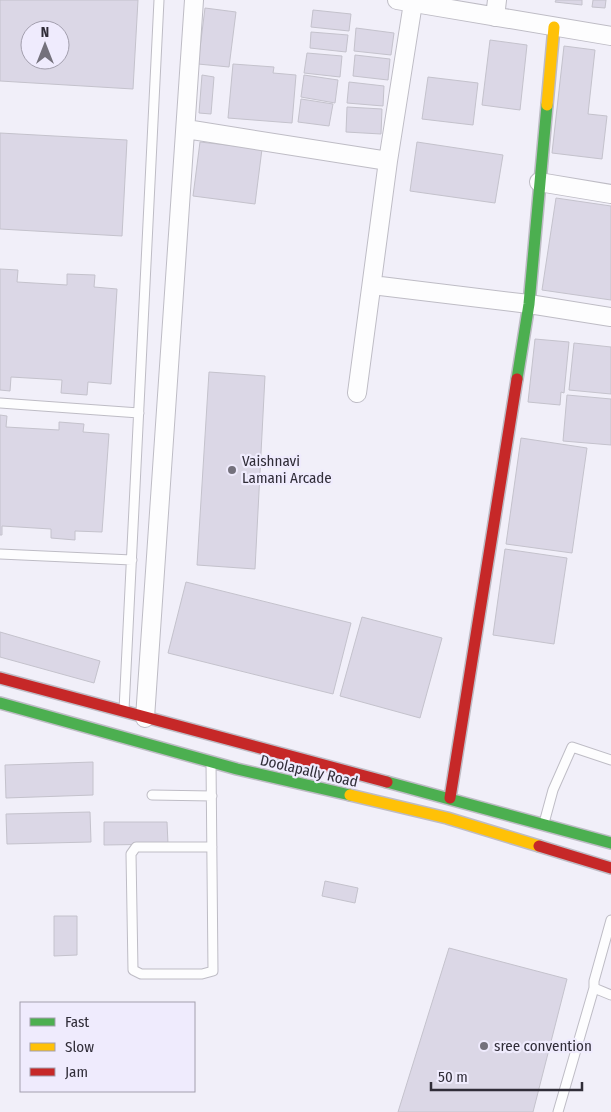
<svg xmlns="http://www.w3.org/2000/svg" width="611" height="1112" font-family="'Fira Sans Condensed',sans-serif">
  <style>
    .building { fill: #dbd7e6; stroke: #c4c2cc; fill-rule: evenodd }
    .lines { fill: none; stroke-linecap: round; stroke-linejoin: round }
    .lane-casing { stroke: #bebcc5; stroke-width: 11 }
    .street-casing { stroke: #bebcc5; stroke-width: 20 }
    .fast-casing { stroke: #bebcc5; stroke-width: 14 }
    .slow-casing { stroke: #bebcc5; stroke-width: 14 }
    .jam-casing { stroke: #bebcc5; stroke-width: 14 }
    .lane { stroke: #fdfdfe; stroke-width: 9 }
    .street { stroke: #fdfdfe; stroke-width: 18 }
    .fast { stroke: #4caf50; stroke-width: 11 }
    .slow { stroke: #ffc107; stroke-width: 11 }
    .jam { stroke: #c62828; stroke-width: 11 }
    .poi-dot { fill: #74717c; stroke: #efebfd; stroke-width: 2 }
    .labels { text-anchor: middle; stroke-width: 4.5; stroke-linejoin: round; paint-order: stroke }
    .poi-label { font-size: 15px; fill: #302d38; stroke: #efebfd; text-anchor: start }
    .street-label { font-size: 15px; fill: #302d38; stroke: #efebfd }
  </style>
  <rect width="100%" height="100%" fill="#f1eff9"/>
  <!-- building -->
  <path class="building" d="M0,0H138L133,89L0,81ZM30,30H60V60H30Z
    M556,0H582V5L555,2Z
    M593,0H606L605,8L592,7Z
    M205,8L236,12L229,67L198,64Z
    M313,10L351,14L349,31L311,27Z
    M356,28L394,33L391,55L354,51Z
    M311,32L348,35L346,52L310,48Z
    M490,40L527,45L520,110L482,105Z
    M564,46L595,50L588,114L607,116L602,159L552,153Z
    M307,53L342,56L340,77L304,73Z
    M355,55L390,59L388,80L353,76Z
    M233,64L274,67L273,73L296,75L292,123L228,118Z
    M202,75L214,77L211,114L199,113Z
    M304,75L338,80L335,103L301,97Z
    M428,77L478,83L473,125L422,119Z
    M349,82L384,86L383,106L347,103Z
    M301,99L333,104L329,126L298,122Z
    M347,107L382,109L381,134L346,132Z
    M0,133L127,140L122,236L0,229Z
    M200,142L262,149L255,204L193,196Z
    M417,142L503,155L495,203L410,191Z
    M556,198L611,206V300L542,290Z
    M0,269L18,270L17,282L67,285V274L95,275L94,287L117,289L111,384L88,382L87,395L61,393L62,380L11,377L10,391L0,390Z
    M535,339L569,342L564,393L561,392L560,405L528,402Z
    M574,343L611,347V394L569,390Z
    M209,372L265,376L255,569L197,565Z
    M567,395L611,399V445L563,441Z
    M0,415L7,416L6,427L59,430V422L84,424L83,432L109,434L102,532L75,531V540L51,538V529L2,526V535H0Z
    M521,438L587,448L572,553L506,544Z
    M505,549L567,558L554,644L493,635Z
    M186,582L351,623L333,694L168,653Z
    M362,617L442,638L420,718L340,696Z
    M0,632L100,661L94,683L0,657Z
    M93,762V795L6,798L5,765Z
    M90,812L91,842L7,844L6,814Z
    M104,822H167L168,844L104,845Z
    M325,881L358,888L355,903L322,896Z
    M54,916H77V955L54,956Z
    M449,948L567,979L533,1112H398Z"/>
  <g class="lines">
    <!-- lane casing -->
    <g class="lane-casing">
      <path id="lane" d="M0,403L139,413
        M0,554L132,560
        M124,710L159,0
        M211,762L213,971L202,974H141L133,970L131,854L136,847H212
        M152,795L212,796
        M544,823L553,790L572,747L611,760
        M611,920L594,981V988L611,995
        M558,1112L594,988"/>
    </g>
    <!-- street casing -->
    <g class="street-casing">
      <path id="street" d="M397,0L611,36
        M495,17L497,0
        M186,129L388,161
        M539,182L611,194
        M372,285L529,304L611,317
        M357,393L388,161L413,3
        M145,718L194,0"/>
    </g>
    <!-- fast casing -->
    <g class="fast-casing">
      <path id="fast" d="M517,379L529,304L547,105
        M0,703L237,769L350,795
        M387,782L611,843"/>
    </g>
    <!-- slow casing -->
    <g class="slow-casing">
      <path id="slow" d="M547,105L554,27
        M350,795L447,818L539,846"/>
    </g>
    <!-- jam casing -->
    <g class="jam-casing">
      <path id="jam" d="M0,678L387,782
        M450,798L517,379
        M539,846L611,868"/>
    </g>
    <!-- lane -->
    <use href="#lane" class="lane"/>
    <!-- street -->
    <use href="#street" class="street"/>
    <!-- fast -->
    <use href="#fast" class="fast"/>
    <!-- slow -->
    <use href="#slow" class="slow"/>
    <!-- jam -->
    <use href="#jam" class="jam"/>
  </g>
  <!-- markers -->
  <g class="poi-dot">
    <circle cx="232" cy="470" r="5"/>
    <circle cx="484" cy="1046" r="5"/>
  </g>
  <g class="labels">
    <!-- poi labels -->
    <g class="poi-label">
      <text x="242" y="466">Vaishnavi<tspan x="242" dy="17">Lamani Arcade</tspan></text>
      <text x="494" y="1051">sree convention</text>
    </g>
    <!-- street labels -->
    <g class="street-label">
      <text transform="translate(309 771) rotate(13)" y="5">Doolapally Road</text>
    </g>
  </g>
  <!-- legend -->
  <rect x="20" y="1002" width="175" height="90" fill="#efebfd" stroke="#a39fae"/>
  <rect x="30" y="1018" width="25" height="8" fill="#4caf50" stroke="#a39fae"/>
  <text x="65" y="1027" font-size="15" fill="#302d38">Fast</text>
  <rect x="30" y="1043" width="25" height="8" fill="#ffc107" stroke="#a39fae"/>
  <text x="65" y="1052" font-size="15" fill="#302d38">Slow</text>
  <rect x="30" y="1068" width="25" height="8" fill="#c62828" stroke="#a39fae"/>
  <text x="65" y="1077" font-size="15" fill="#302d38">Jam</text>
  <!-- north arrow -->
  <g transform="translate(45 45)"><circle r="24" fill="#efebfd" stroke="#a39fae"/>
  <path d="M0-4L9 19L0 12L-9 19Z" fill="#74717c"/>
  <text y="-8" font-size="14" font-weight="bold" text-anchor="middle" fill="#302d38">N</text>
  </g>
  <!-- scale -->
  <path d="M431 1082v8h151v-8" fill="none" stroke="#302d38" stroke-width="2.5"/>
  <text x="438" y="1082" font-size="15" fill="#302d38" stroke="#efebfd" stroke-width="4" paint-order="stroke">50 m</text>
</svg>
